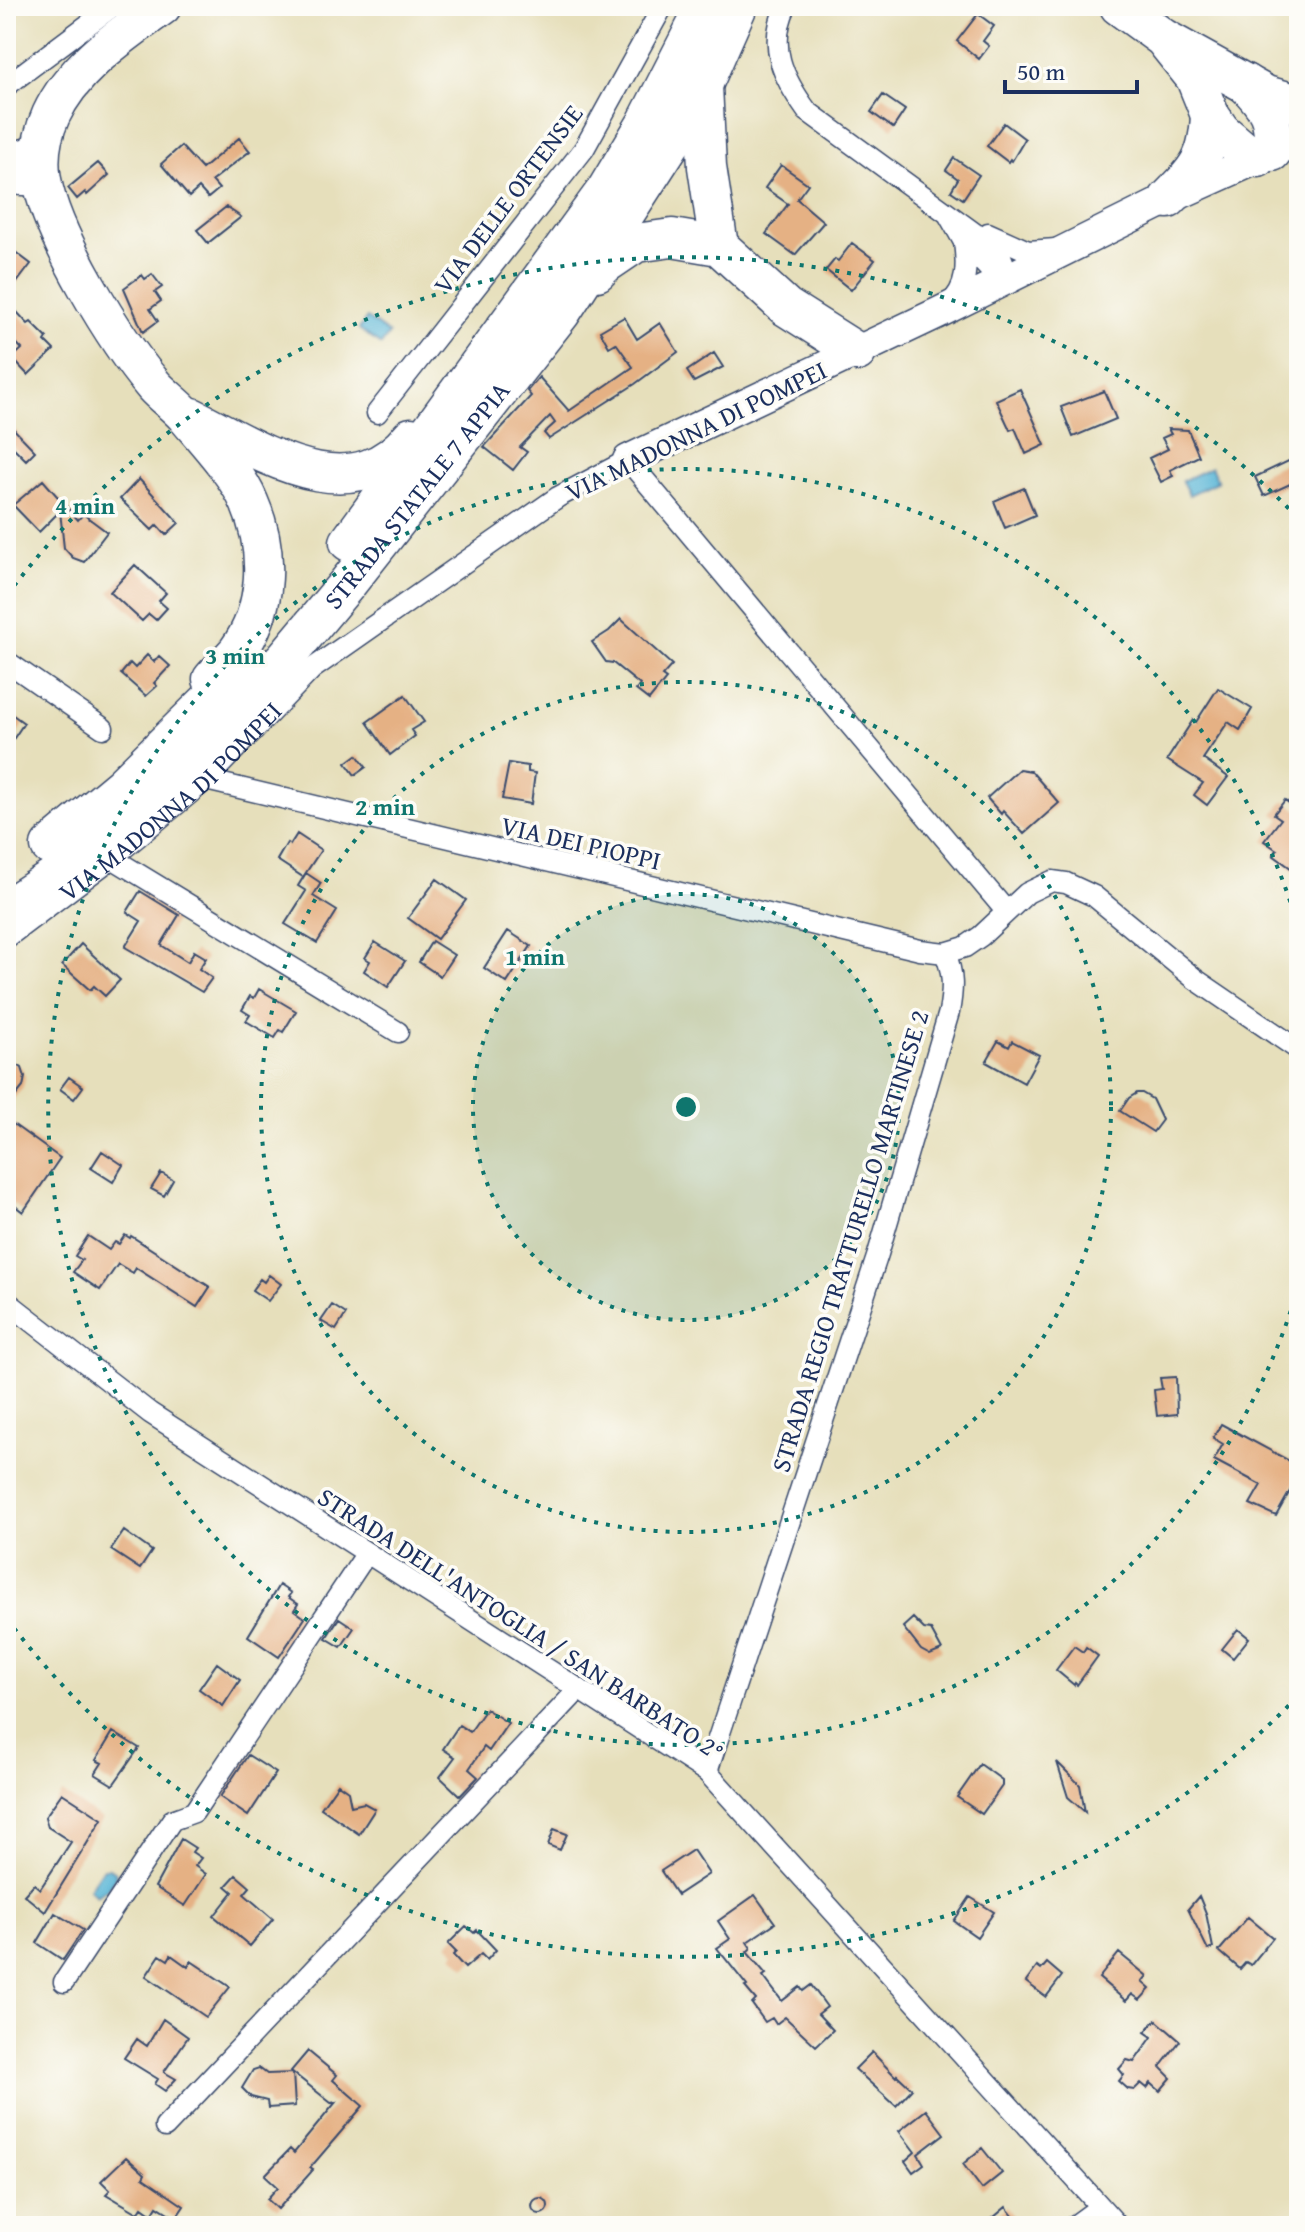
<svg xmlns="http://www.w3.org/2000/svg" width="1305" height="2232" font-family="'Gentium Book Plus',serif">
  <style>
    .water { fill: #58b5d6; stroke: #3a729a; stroke-width: 2 }
    .building { fill: #e5b184 }
    .lines { fill: none; stroke-linecap: round; stroke-linejoin: round }
    .street-casing { stroke: #39496c; stroke-width: 23 }
    .secondary-casing { stroke: #39496c; stroke-width: 33 }
    .highway-casing { stroke: #39496c; stroke-width: 41 }
    .street { stroke: #fff; stroke-width: 20 }
    .secondary { stroke: #fff; stroke-width: 30 }
    .highway { stroke: #fff; stroke-width: 38 }
    .ring { fill: none; stroke: #0f766e; stroke-width: 4; stroke-dasharray: 4 8 }
    .labels { text-anchor: middle; stroke-width: 7; stroke-linejoin: round; paint-order: stroke }
    .street-label { font-size: 26px; fill: #1b2f5e; stroke: #fdfcf7 }
    .centre { fill: #0f766e; stroke: #fdfcf7; stroke-width: 4 }
    .ring-label { font-size: 24px; text-anchor: middle; font-weight: bold; fill: #0f766e; stroke: #fdfcf7; stroke-width: 7; stroke-linejoin: round; paint-order: stroke }
  </style>
  <rect width="100%" height="100%" fill="#fdfcf7"/>
  <filter id="ink" filterUnits="userSpaceOnUse"><feTurbulence type="fractalNoise" baseFrequency=".0125" numOctaves="2"/><feDisplacementMap in="SourceGraphic" scale="16" xChannelSelector="R" yChannelSelector="G"/><feConvolveMatrix kernelMatrix="1 2 1 2 8 2 1 2 1" color-interpolation-filters="sRGB"/></filter>
  <filter id="wash" filterUnits="userSpaceOnUse"><feTurbulence type="fractalNoise" baseFrequency=".006" numOctaves="4" result="noise"/><feDisplacementMap in="SourceGraphic" scale="32" xChannelSelector="R" yChannelSelector="G"/><feGaussianBlur stdDeviation="1.8" result="paint"/><feColorMatrix in="noise" values="0 0 0 0 0 0 0 0 0 0 0 0 0 0 0 0 0 1.4 0 .05"/><feComposite in="paint" operator="in"/></filter>
  <g filter="url(#wash)">
    <rect width="100%" height="100%" fill="#e6dfbb"/>
    <!-- water -->
    <path class="water" d="M367,318L389,334L381,345L359,329Z
      M1211,467L1218,481L1189,495L1182,481Z
      M103,1868H109L116,1873C115,1885 105,1891 96,1896L89,1889Z"/>
    <g id="blocks">
      <!-- building -->
      <path class="building" d="M978,14L994,26L983,41L989,46L979,59L957,41Z
        M883,95L905,110L893,128L871,112Z
        M1004,123L1025,139L1012,161L1010,159L1008,162L987,146Z
        M239,138L250,151L212,181L219,189L208,198L199,188L189,197L161,164L181,146L202,169Z
        M954,158L979,175L963,199L951,191L958,179L946,170Z
        M98,163L109,175L87,195L85,192L77,199L68,188Z
        M781,165L808,184L797,199L824,222L795,255L766,234L788,204L765,188Z
        M226,207L241,217L208,243L197,230Z
        M852,243L875,260L851,290L826,270L835,259L838,261Z
        M6,245L31,264L6,297Z
        M152,274L162,287L155,292L161,301L150,309L158,321L143,332L124,288L142,275L145,279Z
        M16,311L28,324L31,322L47,338L45,341L54,350L28,375L12,358L22,349L6,332V321Z
        M624,317L637,339L660,323L678,352L635,384L549,439L544,433L555,423L550,416L520,447L527,452L513,470L484,447L531,396L527,391L539,377L569,411L633,367L616,343L609,347L600,331Z
        M714,353L723,367L694,382L687,371Z
        M1020,389L1045,445L1026,454L1015,428L1010,430L996,400Z
        M1104,391L1116,419L1073,437L1061,407Z
        M6,421L35,451L26,460L6,440Z
        M1168,429L1188,430L1199,456L1170,470L1173,476L1161,482L1149,458L1168,449L1162,438L1171,434Z
        M1299,456V480L1264,496L1255,477Z
        M139,479L179,523L166,535L157,525L152,530L120,499Z
        M43,480L78,520L83,514L107,532L84,562L73,558L64,548L60,511L39,532L13,505Z
        M1024,488L1035,515L1005,528L994,501Z
        M135,565L166,593L159,601L167,608L156,620L149,614L142,621L110,592Z
        M621,619L672,665L662,676L666,679L649,700L636,690L640,685L613,663L606,662L592,642L609,631Z
        M147,655L154,662L159,656L170,666L154,683L157,686L146,696L121,674L130,663L135,668Z
        M1218,688L1252,709L1240,730L1228,722L1203,759L1228,777L1207,805L1194,795L1203,783L1167,760L1193,720L1196,722Z
        M405,695L424,722L411,730L415,736L390,755L367,722Z
        M6,710L24,723L6,750Z
        M357,755L366,767L355,775L346,763Z
        M509,763L528,766V772L535,773L531,804L502,799Z
        M1019,769L1031,771L1059,803L1024,834L1003,811L1001,814L987,798Z
        M1285,800L1299,811V874L1273,855L1277,850L1264,841L1281,819L1274,814Z
        M297,834L321,850L303,877L277,860L287,843L290,845Z
        M306,873L321,883L313,896L337,911L317,943L285,924L306,891L298,886Z
        M437,879L466,900L437,939L408,918Z
        M140,891L179,915L161,945L188,962L194,951L206,958L199,969L212,978L202,992L125,947L141,921L127,912Z
        M508,931L531,946L507,983L484,968Z
        M432,941L454,955L440,976L419,962Z
        M375,942L405,961L388,987L364,971L370,961L365,958Z
        M81,944L120,980L105,996L94,986L90,990L62,965Z
        M259,989L296,1011L283,1032L280,1030L275,1038L246,1021L250,1015L242,1010L250,996L254,998Z
        M998,1041L1009,1047L1012,1041L1039,1055L1024,1083L986,1062Z
        M6,1058L22,1068L25,1077L23,1087L6,1108Z
        M69,1077L83,1087L74,1099L60,1089Z
        M1137,1093H1142L1152,1099L1162,1120L1153,1132L1120,1111L1129,1098Z
        M6,1119L60,1158L23,1212L6,1199Z
        M102,1151L123,1165L113,1182L91,1168Z
        M161,1173L173,1180L164,1196L151,1189Z
        M125,1235L130,1238L131,1236L210,1287L197,1307L136,1268L133,1273L118,1264L100,1290L73,1272L82,1260L75,1256L88,1236L109,1250L115,1242L119,1244Z
        M269,1275L281,1284L268,1301L252,1290L260,1279L264,1282Z
        M332,1305L346,1314L336,1330L321,1321Z
        M1176,1377L1177,1414L1157,1416L1154,1390L1162,1389L1160,1378Z
        M1221,1424L1299,1466V1475L1276,1516L1250,1504L1261,1485L1214,1460L1223,1444L1213,1438Z
        M124,1531L152,1551L140,1569L111,1550Z
        M279,1585L291,1593L288,1597L298,1604L294,1610L305,1618L279,1657L248,1636Z
        M339,1618L354,1628L341,1647L326,1638Z
        M913,1618L924,1629L931,1630L942,1650L930,1655L921,1650L903,1627Z
        M1238,1629L1249,1638L1233,1658L1222,1649Z
        M1074,1646L1083,1652L1086,1647L1098,1656L1077,1685L1075,1683L1074,1685L1056,1670Z
        M217,1663L240,1680L223,1706L199,1689Z
        M486,1709L508,1723L489,1751L484,1747L469,1769L478,1777L460,1796L440,1777L455,1757L443,1749L459,1725L470,1732Z
        M113,1732L139,1748L113,1785L95,1774L102,1763L96,1760Z
        M248,1755L276,1773L248,1816L220,1797Z
        M1057,1762L1080,1785L1085,1812L1068,1797Z
        M980,1764L1002,1780V1786L982,1814L957,1797Z
        M338,1784L348,1791L351,1806L364,1803L375,1809L359,1834L321,1808Z
        M62,1793L102,1819L45,1912L24,1895L34,1884L40,1889L71,1842L48,1827L45,1817Z
        M554,1829L567,1834L560,1850L548,1845Z
        M181,1839L195,1848L192,1852L201,1858L195,1866L206,1874L185,1906L155,1887Z
        M693,1850L709,1874L677,1895L661,1871Z
        M236,1875L250,1887L244,1894L273,1919L250,1946L214,1916L233,1892L226,1886Z
        M755,1895L775,1923L747,1942L751,1948L747,1952L766,1974L763,1976L782,2001L800,1987L803,1991L811,1985L827,2007L818,2014L833,2030L816,2046L785,2017L776,2024L772,2018L765,2022L752,2004L756,2000L745,1987L747,1986L717,1948L730,1939L718,1921Z
        M1199,1896L1206,1913L1213,1948L1208,1950L1188,1909Z
        M970,1897L994,1912L977,1937L954,1921Z
        M55,1913L83,1930L63,1960L37,1943Z
        M1248,1917L1273,1938L1251,1965L1246,1962L1240,1969L1219,1951Z
        M466,1926L474,1933L477,1930L496,1950L487,1960L481,1954L465,1968L453,1955L456,1952L448,1944Z
        M1119,1953L1147,1976L1142,1982L1150,1989L1140,2000L1132,1994L1126,2001L1099,1978Z
        M160,1955L168,1960L171,1955L188,1967L191,1961L230,1987L206,2017L146,1976Z
        M1047,1963L1062,1976L1046,1997L1026,1982L1037,1967L1041,1970Z
        M163,2019L188,2037L164,2072L176,2079L165,2091L155,2084L158,2079L124,2058L137,2039L147,2046Z
        M1156,2020L1180,2041L1160,2067L1171,2078L1160,2091L1151,2083L1147,2088L1141,2083L1134,2090L1128,2089L1119,2081L1124,2075L1119,2069L1127,2060L1134,2062L1152,2037L1145,2032Z
        M308,2051L337,2075L333,2080L363,2106L310,2168L313,2170L278,2209L267,2199L278,2187L265,2175L290,2149L294,2153L336,2102L331,2103L291,2071Z
        M872,2052L896,2077L897,2075L912,2089L896,2106L855,2069Z
        M259,2068L267,2074L293,2073L295,2106L268,2108L267,2101L251,2097L242,2088L253,2070Z
        M926,2110L944,2134L918,2154L924,2164L913,2172L905,2161L915,2152L899,2131Z
        M982,2148L1002,2173L982,2189L963,2164Z
        M126,2157L145,2174L143,2178L184,2206L176,2218L157,2206L152,2214L142,2207L138,2213L106,2194L110,2190L101,2181Z
        M532 2206a8 8 0 1 1 16 0a8 8 0 1 1-16 0Z
        M1006,2207L1021,2226H999L993,2218Z"/>
    </g>
  </g>
  <g filter="url(#ink)">
    <use href="#blocks" fill-opacity="0" stroke="#39496c" stroke-width="2"/>
    <g class="lines">
      <!-- street casing -->
      <g class="street-casing">
        <g id="street">
          <path d="M786,6C767,46 783,78 807,111L999,251L1005,267L1001,282L964,242L948,214"/>
          <path d="M6,86L113,6"/>
          <path d="M988,233L1028,251L1056,249"/>
          <path d="M949,304C968,288 967,265 964,242"/>
          <path d="M377,413L584,149L663,6"/>
          <path d="M6,661L103,728"/>
          <path d="M206,780L920,950L945,953"/>
          <path d="M112,858L398,1032"/>
          <path id="s1" d="M6,938L112,858L206,780L312,669L558,497L628,460L1006,911"/>
          <path d="M6,1301L150,1413L707,1772L1118,2226"/>
          <path d="M707,1772L878,1254L949,1012C953,990 954,974 945,953L965,947L981,936L1027,893L1052,881L1066,883L1094,896L1195,979L1299,1050"/>
          <path d="M64,1982L172,1820L194,1812L367,1553"/>
          <path d="M165,2127L579,1689"/>
          <path d="M1074,2226L1100,2207"/>
        </g>
      </g>
      <!-- secondary casing -->
      <g class="secondary-casing">
        <path id="secondary" d="M6,160L40,149
          M6,179L42,181
          M628,460L938,313L1168,199L1299,140"/>
      </g>
      <!-- highway casing -->
      <g class="highway-casing">
        <g id="highway">
          <path d="M162,6C121,36 73,67 51,115C42,135 38,158 42,180C52,237 116,341 154,386C163,396 175,404 185,415C205,439 237,473 249,502C270,550 269,609 237,652C229,661 220,670 212,679"/>
          <path d="M1119,6L1163,38L1266,95L1299,104"/>
          <path d="M1167,43L1195,78L1210,115L1221,131L1242,149L1258,158"/>
          <path d="M1245,83C1268,106 1276,119 1272,152"/>
          <path d="M703,86L707,167L719,246"/>
          <path d="M1168,199C1198,169 1208,159 1210,115"/>
          <path d="M597,272L605,264L636,243L672,238L719,246L786,307L857,352"/>
          <path d="M192,417C258,450 350,514 411,437"/>
          <path d="M349,542L606,190L645,125L706,6"/>
          <path d="M50,846L122,786L245,665"/>
          <path id="s2" d="M6,909L52,879L136,810L221,727L286,657L347,584L561,313L673,140L703,85L738,6"/>
        </g>
      </g>
      <!-- street -->
      <use href="#street" class="street"/>
      <!-- secondary -->
      <use href="#secondary" class="secondary"/>
      <!-- highway -->
      <use href="#highway" class="highway"/>
    </g>
  </g>
  <!-- distance rings -->
  <circle cx="686" cy="1107" r="213" fill="#0f766e" fill-opacity=".12"/>
  <g class="ring">
    <circle cx="686" cy="1107" r="213"/>
    <circle cx="686" cy="1107" r="425"/>
    <path d="M1298 1288A638 638 0 1 1 1298 926"/>
    <path d="M1297 1697A850 850 0 0 1 7 1619M7 595A850 850 0 0 1 1297 517"/>
  </g>
  <g class="labels">
    <!-- street labels -->
    <g class="street-label">
      <text transform="translate(508 199) rotate(-53)" y="9">VIA DELLE ORTENSIE</text>
      <text transform="translate(696 431) rotate(-26)" y="9">VIA MADONNA DI POMPEI</text>
      <text dy="9" stroke="none"><textPath href="#s2" startOffset="586">STRADA STATALE 7 APPIA</textPath></text>
      <text dy="9" stroke="none"><textPath href="#s1" startOffset="214">VIA MADONNA DI POMPEI</textPath></text>
      <text transform="translate(581 843) rotate(13)" y="9">VIA DEI PIOPPI</text>
      <text transform="translate(850 1241) rotate(-73)" y="9">STRADA REGIO TRATTURELLO MARTINESE 2</text>
      <text transform="translate(521 1624) rotate(33)" y="9">STRADA DELL'ANTOGLIA / SAN BARBATO 2°</text>
    </g>
  </g>
  <circle cx="686" cy="1107" r="12" class="centre"/>
  <g class="ring-label">
    <text x="85" y="514">4 min</text>
    <text x="235" y="664">3 min</text>
    <text x="385" y="815">2 min</text>
    <text x="535" y="965">1 min</text>
  </g>
  <!-- margin -->
  <rect width="1305" height="2232" fill="none" stroke="#fdfcf7" stroke-width="32"/>
  <!-- scale -->
  <path d="M1005 80v12h132v-12" fill="none" stroke="#1b2f5e" stroke-width="4"/>
  <text x="1017" y="80" font-size="24" fill="#1b2f5e" stroke="#fdfcf7" stroke-width="6" paint-order="stroke">50 m</text>
</svg>
